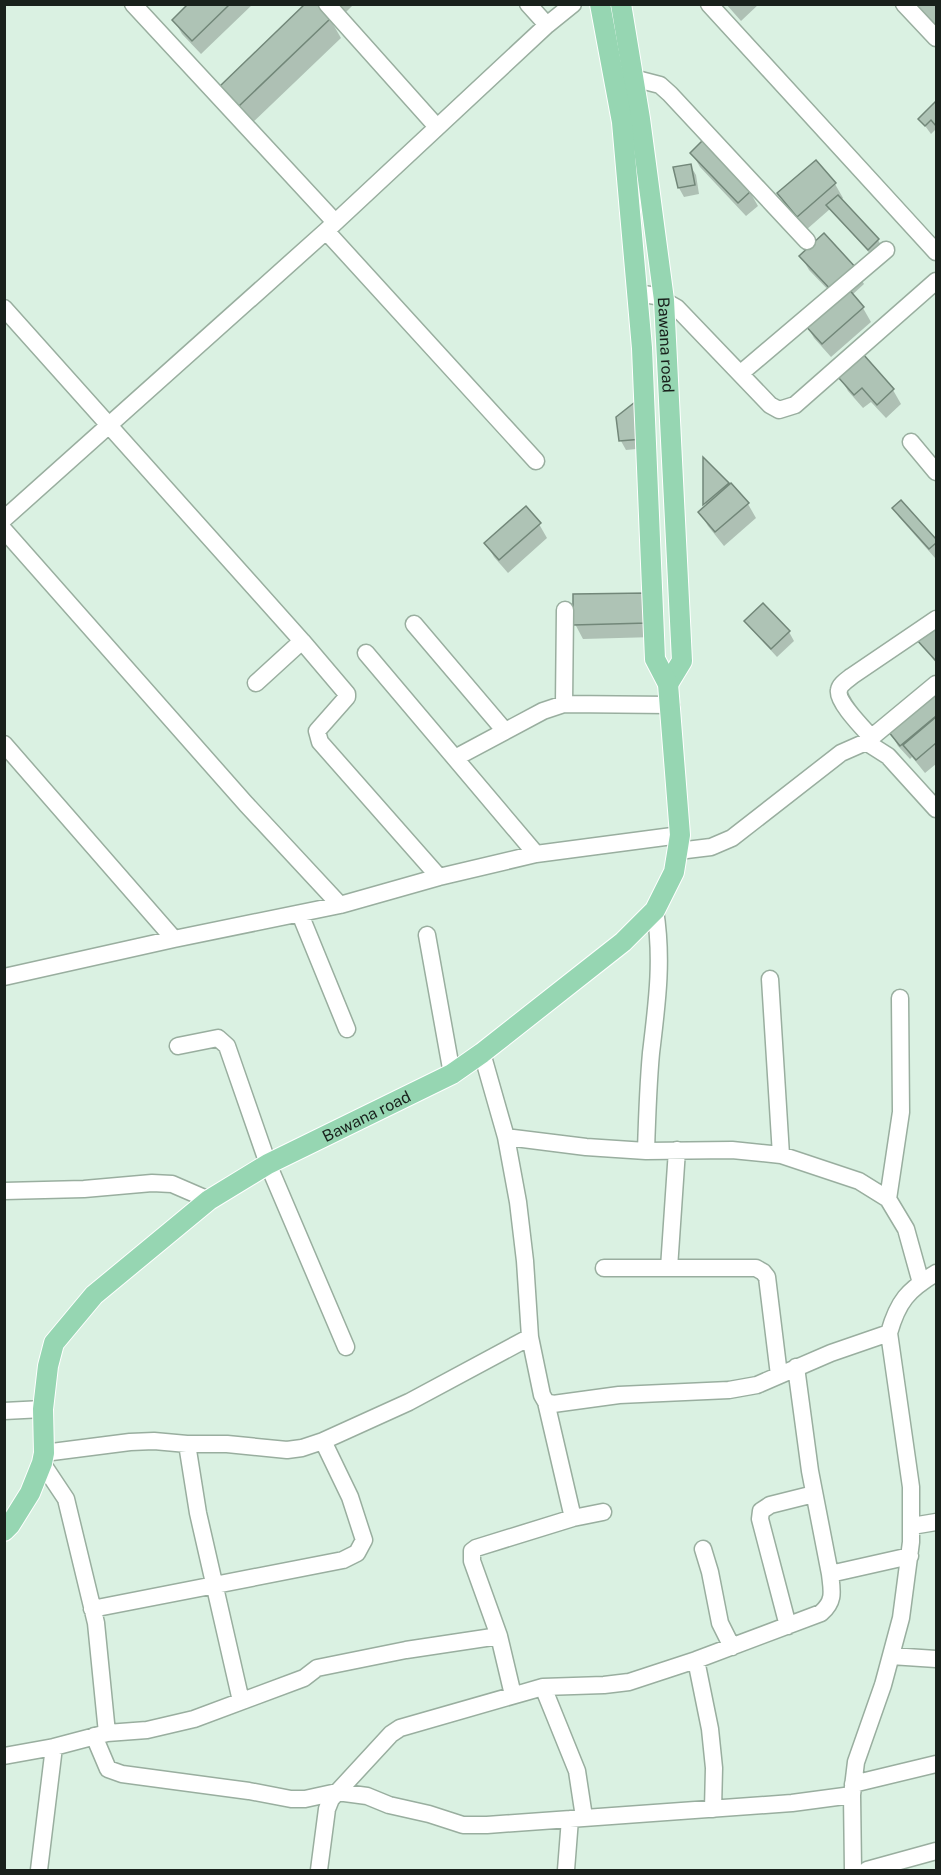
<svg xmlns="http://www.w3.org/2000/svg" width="941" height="1875" font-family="'Public Sans',sans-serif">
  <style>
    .shadow { fill: #0003 }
    .building { fill: #aec3b5; stroke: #728779; stroke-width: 1.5 }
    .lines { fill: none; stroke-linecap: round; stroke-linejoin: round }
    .minor-casing { stroke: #99ae9f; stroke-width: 19 }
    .major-casing { stroke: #fff; stroke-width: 22 }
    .minor { stroke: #fff; stroke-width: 16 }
    .major { stroke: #96d6b2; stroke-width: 20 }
    .labels { text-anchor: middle; stroke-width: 4.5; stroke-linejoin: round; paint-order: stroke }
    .street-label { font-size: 16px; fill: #19211c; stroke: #e8feef }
  </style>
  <rect width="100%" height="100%" fill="#daf1e2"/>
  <!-- shadow -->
  <path class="shadow" d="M190,4H253L201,54L182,34L174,20Z
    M335,4H354L344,14Z
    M726,4H759L741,21Z
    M330,19L341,38L251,124L222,86Z
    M936,103V129L931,134L920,119Z
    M692,153L750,192L758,206L746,216L700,167Z
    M690,165L696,175L699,194L684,197L679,188L675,168Z
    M835,184L843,198L841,200L878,240L883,249L874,258L830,209L806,230L787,208L779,194Z
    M801,256L856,270L864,284L852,295L863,308L871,322L831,357L814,338L806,324L836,298L809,270Z
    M840,377L893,390L901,404L886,418L871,402L863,408L848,391Z
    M618,418L647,448L626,450L621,441Z
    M705,461L729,486L731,485L748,504L756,518L724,546L708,526L700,512L706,507Z
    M901,502L936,541L935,558L899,517L894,508Z
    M539,524L547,538L508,573L494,557L486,543Z
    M647,595L655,637L583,639L575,624Z
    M746,621L789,632L794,641L777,657L752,630Z
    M936,627V663L919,640Z
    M936,693V764L925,773L912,757L910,759L898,746L890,732Z"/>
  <!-- building -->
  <path class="building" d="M188,4H230L192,41L172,20Z
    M305,4H318L331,18L239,106L220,86Z
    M916,4H936V32L913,7Z
    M936,101V126L931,120L925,126L918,119Z
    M703,140L751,191L738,203L690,153Z
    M816,160L836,183L797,217L777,193Z
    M691,164L695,185L678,188L673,167Z
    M838,195L879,239L868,250L826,205Z
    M824,233L857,269L833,292L799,256Z
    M847,287L864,307L822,344L804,324Z
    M863,354L894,389L877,405L862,388L854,395L838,377Z
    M639,399L643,439L619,441L616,417Z
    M703,457L729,483L703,505Z
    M731,483L749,503L715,532L698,512Z
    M901,500L936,539V543L929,549L892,508Z
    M526,506L541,523L499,560L484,543Z
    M648,593V623L573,625V594Z
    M763,603L790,631L771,649L744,621Z
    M936,625V661L917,640Z
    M936,691V716L900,746L888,731Z
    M936,717V743L916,760L903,745Z"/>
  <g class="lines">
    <!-- minor casing -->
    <g class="minor-casing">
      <path id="minor" d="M133,4L335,222
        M327,4L437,127
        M528,4L547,25
        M709,4L936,252
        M904,4L936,38
        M633,78L660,85L670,94L807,241
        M326,231L536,461
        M637,293L656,296L677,308L770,405L779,410L795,405L936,281
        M4,308L302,641L256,683
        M741,373L886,250
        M911,442L936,472
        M4,519L326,231L547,25L573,4
        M4,530L246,804L340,905
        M414,624L505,731
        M302,641L347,694V697L317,731L320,742L439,877
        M366,653L536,854
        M564,704L565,610
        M872,738C864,729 836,701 839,690C840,684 847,680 852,676L936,619
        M866,742L936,684
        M4,744L174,939
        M455,758L543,711L564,704L671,705
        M678,851L711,847L732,838L841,753L866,742L888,756L936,809
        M300,914L347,1029
        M427,935L452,1074
        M4,977L174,939L340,905L439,877L536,854L680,835
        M770,979L781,1155
        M178,1046L218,1038L227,1046L268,1164L346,1347
        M482,1053L506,1137L586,1147L646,1151C647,1118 648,1086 651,1053C657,1003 663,960 655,910
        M506,1137L518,1202L525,1261L530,1337L542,1395L546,1402L553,1404L619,1395L729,1390L757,1385L831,1353L889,1333
        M646,1151L732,1150L781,1155L859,1181L888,1199L906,1229L921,1283
        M4,1191L84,1189L152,1183L172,1184L209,1200
        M888,1199L901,1112L900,998
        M604,1268H756L763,1272L767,1277L779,1375
        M669,1268L677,1150
        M796,1367L810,1471L830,1574
        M4,1411L43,1409
        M187,1444L198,1513L241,1701
        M44,1453L130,1442L154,1441L187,1444H227L287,1450L302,1448L323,1441L409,1402L530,1337
        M42,1463L66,1499L96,1623L107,1733
        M573,1518L603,1512
        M912,1526L936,1522
        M703,1549L710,1572L720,1623L732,1647
        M92,1609L343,1560L357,1553L364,1540L362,1534L350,1497L323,1441
        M788,1626L760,1519L761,1511L770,1505L814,1494
        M499,1636L472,1561V1551L476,1548L573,1518L546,1402
        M891,1656L936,1659
        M696,1660L710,1729L714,1768L713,1809
        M543,1687L577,1771L584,1817
        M94,1736L108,1769L122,1774L249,1791L291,1799H305L337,1792L367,1796L389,1805L429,1814L463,1825H487L792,1803L852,1795
        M54,1747L107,1733L147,1730L194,1719L304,1678L317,1668L406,1650L499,1636L513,1695
        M4,1756L54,1747L39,1870
        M853,1784L936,1764
        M319,1870L327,1809L331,1799L391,1734L400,1728L543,1687L604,1685L629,1682L696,1660L821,1613C835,1601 832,1591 830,1574L910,1556
        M566,1870L570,1819
        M853,1870L852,1795L856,1762L883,1685L901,1618L911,1542V1487L889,1333C898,1301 908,1290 936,1273
        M867,1870L936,1851"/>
    </g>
    <!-- major casing -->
    <g class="major-casing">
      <g id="major">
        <path id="s1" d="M621,4L640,119L664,300L682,661L668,684"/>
        <path id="s2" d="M4,1531L10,1525L30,1493L42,1463L44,1453L43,1409L48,1366L54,1343L94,1295L209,1200L268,1164L452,1074L482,1053L623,942L655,910L674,872L680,835L668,684L655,659L642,348L622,122L600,4"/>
      </g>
    </g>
    <!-- minor -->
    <use href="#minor" class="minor"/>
    <!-- major -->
    <use href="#major" class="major"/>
  </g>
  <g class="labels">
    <!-- street labels -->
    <g class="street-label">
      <text dy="6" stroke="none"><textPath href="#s1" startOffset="344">Bawana road</textPath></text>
      <text dy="6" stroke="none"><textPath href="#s2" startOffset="590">Bawana road</textPath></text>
    </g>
  </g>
  <!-- border -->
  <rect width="941" height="1875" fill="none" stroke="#19211c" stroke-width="12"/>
</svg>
